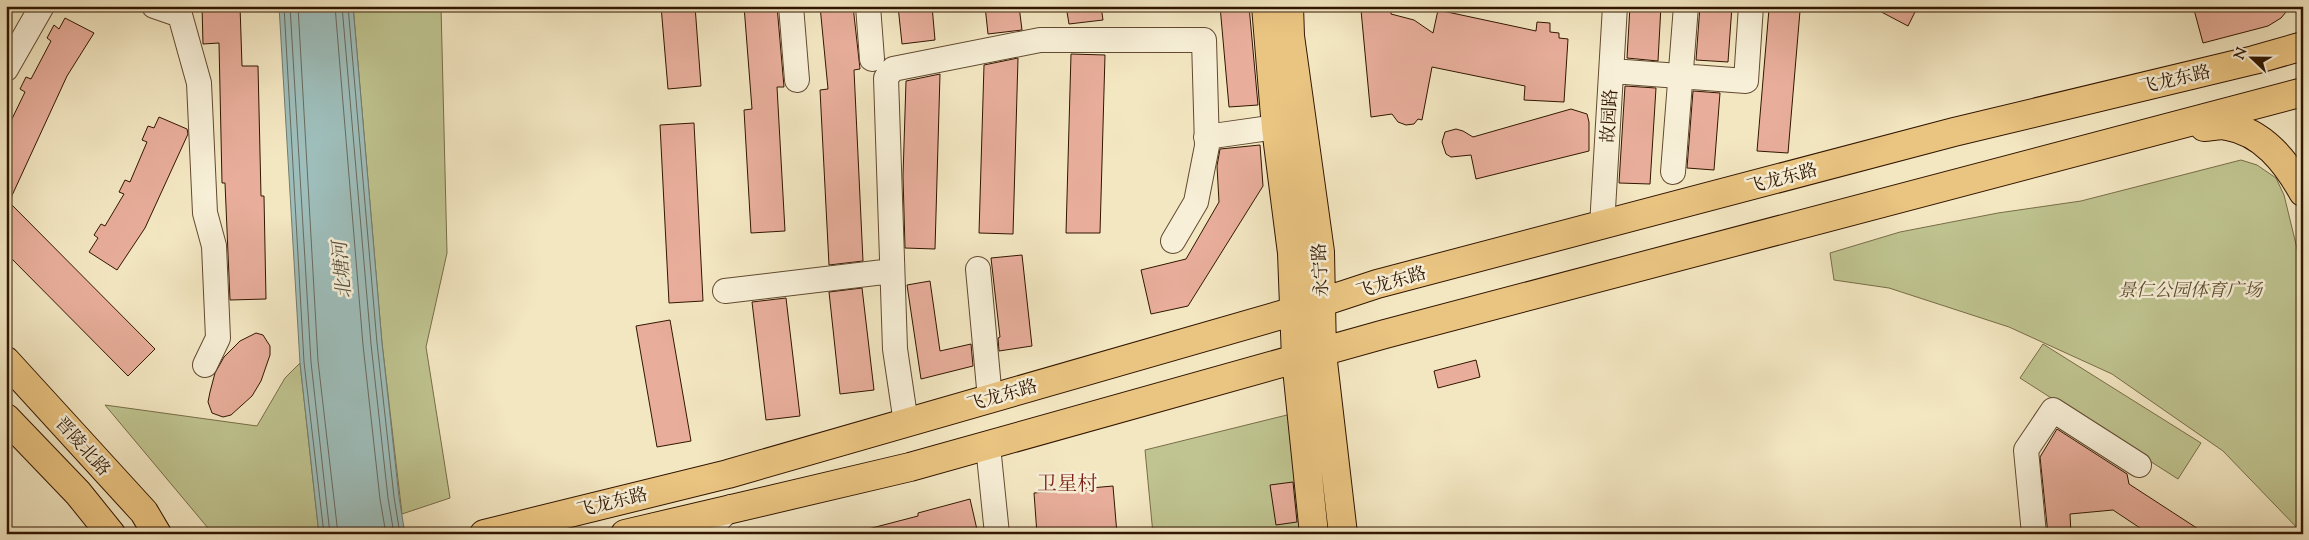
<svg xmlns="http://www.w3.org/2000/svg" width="2309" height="540" font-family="'Sorts Mill Goudy','Noto Serif SC',serif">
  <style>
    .green { fill: #bfc490; stroke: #786d48 }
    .water { fill: #9ebebb; stroke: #727b70 }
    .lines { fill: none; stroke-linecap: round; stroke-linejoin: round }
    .shore { stroke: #686a5e; stroke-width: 1 }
    .building { fill: #e8ae9b; stroke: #311600 }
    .minor-casing { stroke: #624a30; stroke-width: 26 }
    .major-casing { stroke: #311600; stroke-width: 30 }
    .minor { stroke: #f7efd7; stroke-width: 24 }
    .major { stroke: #eac481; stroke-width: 28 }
    .labels { text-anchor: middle; stroke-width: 5; stroke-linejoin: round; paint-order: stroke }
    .street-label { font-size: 18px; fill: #311600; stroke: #f7efd7 }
    .park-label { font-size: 18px; font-style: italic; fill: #5c4a2b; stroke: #f7efd7 }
    .water-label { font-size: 19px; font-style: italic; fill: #575141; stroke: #f7efd7 }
    .quarter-label { font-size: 20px; fill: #7a1f14; stroke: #f7efd7 }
  </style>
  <rect width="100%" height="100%" fill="#f3e7c2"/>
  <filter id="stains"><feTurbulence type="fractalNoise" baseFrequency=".004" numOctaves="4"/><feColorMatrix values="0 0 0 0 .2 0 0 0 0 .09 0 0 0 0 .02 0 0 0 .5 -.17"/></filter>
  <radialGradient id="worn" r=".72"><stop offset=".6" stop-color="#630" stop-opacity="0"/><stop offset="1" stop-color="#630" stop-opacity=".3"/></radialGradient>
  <!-- green -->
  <path class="green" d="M353,6H441L447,253L426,347L450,498L402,514L382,343Z
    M2241,160L2257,165L2276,178L2284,195L2303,273V534L2223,451L2112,374L2009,327L1889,288L1834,280L1830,253L1900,232L1998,213L2081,201Z
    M2043,344L2201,443L2178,479L2020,378Z
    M300,363L319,534H213L105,405L257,426L285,378Z
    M1287,415L1298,422L1305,534H1153L1145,450Z"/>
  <!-- water -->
  <path class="water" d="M279,6H353L382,343L399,497L405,534H319L300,363Z"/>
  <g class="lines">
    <!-- shore -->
    <path class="shore" d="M284,6L304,362L324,534
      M290,6L311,362L330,534
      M298,6L318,361L338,534
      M335,6L363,345L380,499L386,534
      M342,6L371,344L388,498L394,534
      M348,6L377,343L394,497L400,534"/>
  </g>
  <!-- building -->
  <path class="building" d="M202,6H240L242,66H258L261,196H264L266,299L230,300L225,183H222L219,43L203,44Z
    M661,6H695L701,86L668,89Z
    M744,6H777L784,87H777L785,231L751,233L744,110L752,109Z
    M820,6H853L860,69L854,70L863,261L829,265L820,90L828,89Z
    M898,6H932L935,40L902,44Z
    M985,6H1019L1022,30L988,34Z
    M1066,6H1101L1103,20L1069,24Z
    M1220,6H1249L1258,105L1229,107Z
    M1391,6V14L1414,20L1433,33L1438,10L1536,31L1537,22L1550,23V32L1559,33V38L1568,39L1564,102L1524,100L1525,86L1432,67L1422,120L1418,119L1414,124L1406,125L1398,122L1392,114L1371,117L1361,10Z
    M1630,6H1661L1658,61L1627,58Z
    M1700,6H1732L1728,62L1696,60Z
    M1870,6H1918L1908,26Z
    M2193,6H2291L2281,18L2268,26L2203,43Z
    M1769,9L1800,11L1788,153L1757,151Z
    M65,18L94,33L67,76L9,202L155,349L128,376L6,253V124L9,125L25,92L20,89L26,77L31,79L51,41L47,38L54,25L59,29Z
    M1071,54L1105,55L1100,233H1066Z
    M1018,58L1013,234L979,233L984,65Z
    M940,74L935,249L905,248L903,176L906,81Z
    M1625,86L1656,88L1650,184L1619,183Z
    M1693,91L1720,93L1714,170L1687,168Z
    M1571,109L1587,114L1589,122V151L1476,179L1471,155L1451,157L1446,154L1442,142L1445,132L1456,129L1463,131L1473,137Z
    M159,117L187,129L188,134L145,228L117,270L89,252L98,238L94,235L101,224L105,226L124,194L119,192L125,180L130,182L147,142L142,140L148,126L154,128Z
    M694,123L703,301L669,303L660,125Z
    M1260,145L1263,186L1188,306L1151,314L1141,270L1186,259L1219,202L1217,166L1220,149Z
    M1022,255L1032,346L999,351L998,338L1000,337L991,258Z
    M930,281L940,351L971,344L973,366L921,379L907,285Z
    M862,288L874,390L840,394L829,292Z
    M786,298L800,416L766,420L752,302Z
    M670,320L691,441L657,447L636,326Z
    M256,333L263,335L270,346V355L261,381L252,396L231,415L223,417L212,413L208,402L210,392L215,373L224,357L240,341Z
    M1476,360L1480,377L1438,388L1434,371Z
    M2057,429L2127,474L2129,484L2206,534H2149L2113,510L2070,514L2071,534H2048L2040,457Z
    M1293,482L1297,522L1276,525L1270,485Z
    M1113,486L1117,534H1037L1034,493Z
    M970,499L978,534H869L868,529L918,516V513Z"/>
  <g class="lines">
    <!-- minor casing -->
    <g class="minor-casing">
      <path id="minor" d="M154,6L180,15
        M180,6V15L199,83L205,213L214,246L218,338L205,365
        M791,6L797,80
        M868,6L872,59
        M6,69L42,6
        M1612,71L1746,81L1751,6
        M1206,137L1276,127
        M1673,172L1686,6
        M1602,226L1615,6
        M978,269L990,399
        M725,291L892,271
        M906,423L895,349L886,78L893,69L1040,40H1204L1207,146L1196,202L1173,241
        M988,446L997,534
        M705,534L731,507
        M2034,534L2026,450L2053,410L2139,465"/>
    </g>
    <!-- major casing -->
    <g class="major-casing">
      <path id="major" d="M1266,6L1276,128L1292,253L1296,359L1314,534
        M1289,6L1290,36L1320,252L1322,353L1343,534
        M2204,127C2211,127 2220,124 2227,126C2263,132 2286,162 2303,192
        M6,361L144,512L157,534
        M6,418L78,493L111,534
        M484,534L728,474L1295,311L1377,284L1954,132L2254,60L2303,46
        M625,534L910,467L1385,334L2303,92"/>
    </g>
    <!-- minor -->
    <use href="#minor" class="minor"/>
    <!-- major -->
    <use href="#major" class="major"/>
  </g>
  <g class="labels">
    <!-- street labels -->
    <g class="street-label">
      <text transform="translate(2175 79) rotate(-13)" y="6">飞龙东路</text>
      <text transform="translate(1609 116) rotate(-87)" y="6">故园路</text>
      <text transform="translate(1782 178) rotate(-15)" y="6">飞龙东路</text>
      <text transform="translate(1320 270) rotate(-93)" y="6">永宁路</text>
      <text transform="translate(1391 282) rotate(-16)" y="6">飞龙东路</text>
      <text transform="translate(1002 395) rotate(-16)" y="6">飞龙东路</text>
      <text transform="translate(83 446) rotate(48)" y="6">晋陵北路</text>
      <text transform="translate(612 502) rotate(-14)" y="6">飞龙东路</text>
    </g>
    <!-- park labels -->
    <g class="park-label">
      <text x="2190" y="296">景仁公园体育广场</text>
    </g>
    <!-- water labels -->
    <g class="water-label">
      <text transform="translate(341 270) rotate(-95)" y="7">北塘河</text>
    </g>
    <!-- quarter labels -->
    <g class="quarter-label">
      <text x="1067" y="490">卫星村</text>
    </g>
  </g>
  <!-- margin -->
  <rect width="2309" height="540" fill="none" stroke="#f3e7c2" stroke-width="25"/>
  <rect x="8" y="8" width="2294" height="525" fill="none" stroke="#311600" stroke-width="2.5"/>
  <rect x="12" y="12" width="2284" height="515" fill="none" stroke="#311600"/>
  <!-- north arrow -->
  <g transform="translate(2252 58) rotate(292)" stroke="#f7efd7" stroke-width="4" paint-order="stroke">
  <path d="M0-4L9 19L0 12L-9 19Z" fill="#311600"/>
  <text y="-8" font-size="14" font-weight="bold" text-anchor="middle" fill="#311600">N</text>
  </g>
  <rect width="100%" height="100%" filter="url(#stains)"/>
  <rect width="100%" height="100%" fill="url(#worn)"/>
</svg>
